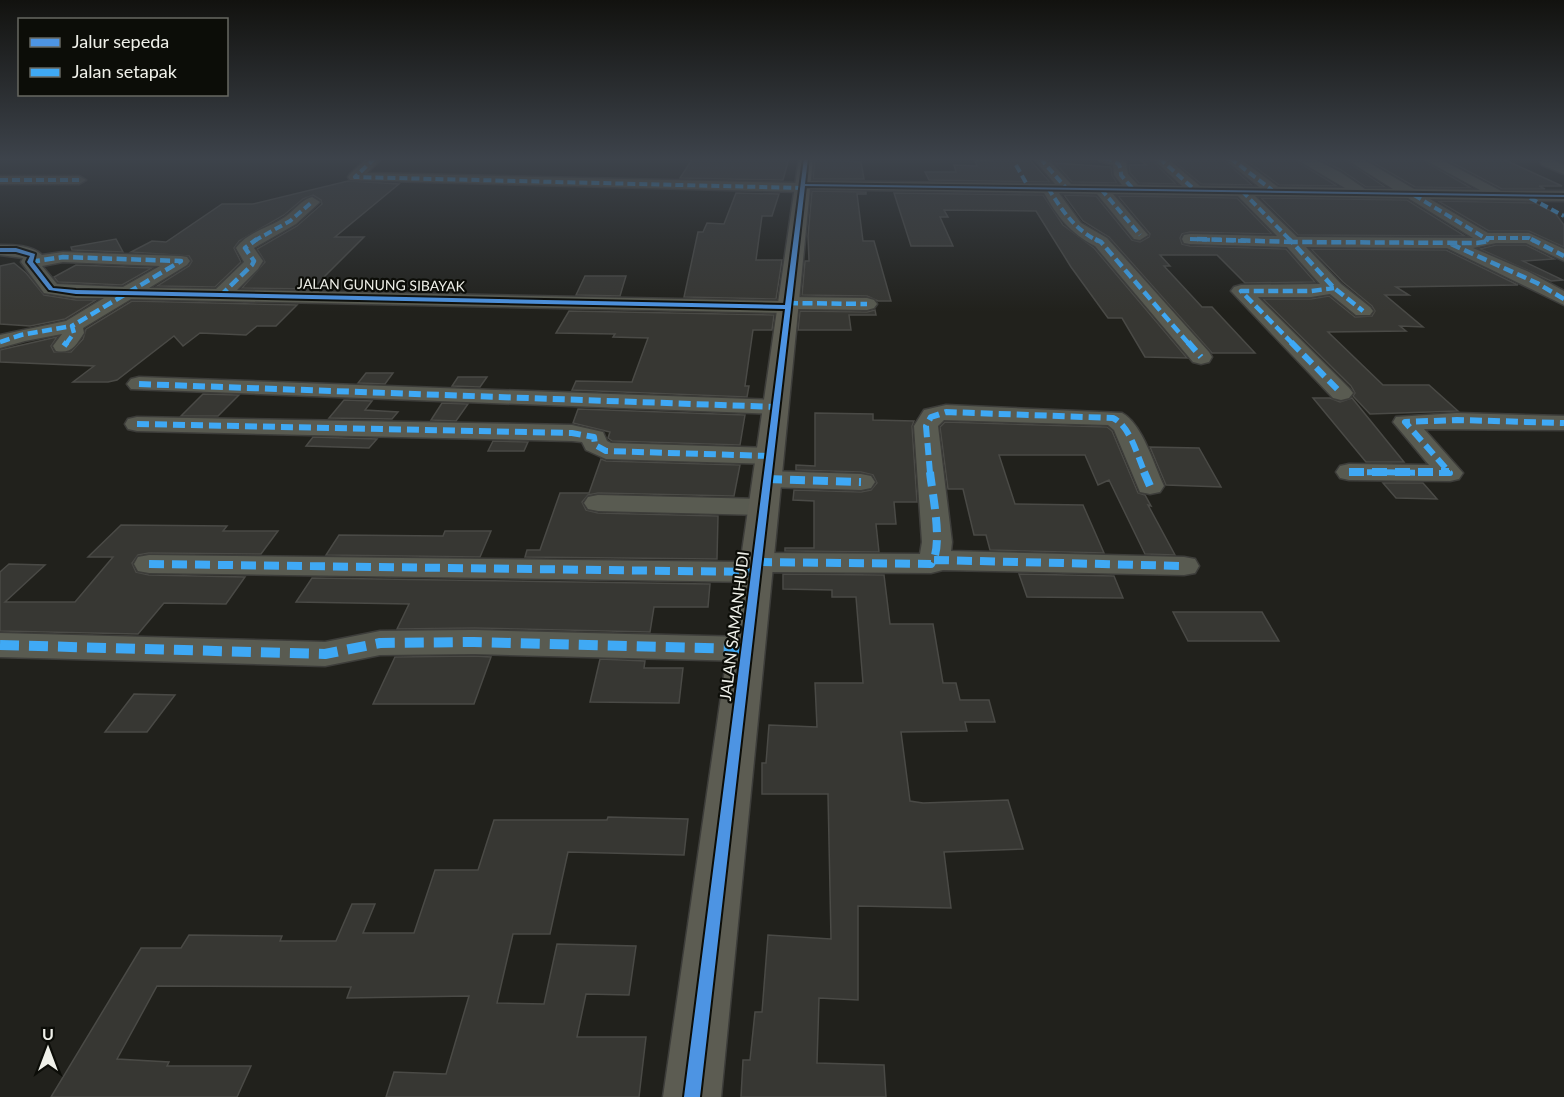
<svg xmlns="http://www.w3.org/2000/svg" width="1564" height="1097" font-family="Lato,sans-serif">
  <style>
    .building { fill: #373733; stroke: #4a4a46; stroke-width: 1.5 }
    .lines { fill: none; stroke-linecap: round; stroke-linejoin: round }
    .street-casing { stroke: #3d3d3a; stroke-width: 3 }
    .secondary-casing { stroke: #3d3d3a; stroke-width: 3 }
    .street { fill: #595b51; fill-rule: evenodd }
    .secondary { fill: #5c5c52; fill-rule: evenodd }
    .quiet-far4 { stroke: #3fa9f5; stroke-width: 4; stroke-dasharray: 8 4; stroke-linecap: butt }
    .quiet-far3 { stroke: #3fa9f5; stroke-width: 4.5; stroke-dasharray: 10 4.5; stroke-linecap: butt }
    .quiet-far2 { stroke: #3fa9f5; stroke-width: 6; stroke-dasharray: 12 6; stroke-linecap: butt }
    .quiet-far1 { stroke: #3fa9f5; stroke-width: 8; stroke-dasharray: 15 8; stroke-linecap: butt }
    .quiet { stroke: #3fa9f5; stroke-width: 10; stroke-dasharray: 19 10; stroke-linecap: butt }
    .cycleway-casing { stroke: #0c0d08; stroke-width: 4 }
    .cycleway { fill: #4d94e3; fill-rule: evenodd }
    .labels { text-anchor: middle; stroke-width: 4.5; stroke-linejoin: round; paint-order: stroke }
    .far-street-label { font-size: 14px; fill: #f0f1ea; stroke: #0c0d08 }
    .street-label { font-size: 16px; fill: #f0f1ea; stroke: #0c0d08 }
  </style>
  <rect width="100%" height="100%" fill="#21211c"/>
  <!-- building -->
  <path class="building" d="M693,158H789L783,180L680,178Z
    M815,158H848V161L861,162L864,179H813Z
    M991,158H1028L1050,182L929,180L925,172H956L954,165L977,166L975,160L993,161Z
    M1138,158H1150L1176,184L1139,183L1130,173L1129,165H1146Z
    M1170,158H1221L1252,185L1201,184Z
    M1243,158H1292L1337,186L1279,185Z
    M1317,158H1342L1385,187H1366L1341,170Z
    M1365,158H1419L1471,188L1415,187Z
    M1443,158H1501L1562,186H1539L1545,189H1502Z
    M1055,163L1111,167L1112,175L1117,183L1072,182Z
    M348,181L399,184L335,237H364L312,289L242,288L265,262L257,249L297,226L322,204L321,200L313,195L303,199L284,215L239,241L234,248L241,262L215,287L157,286L189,266L192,261L189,256L131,252L152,241L166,242L222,204H253Z
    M812,191L866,192V194H857L863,241H874L891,301H878L867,296L802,295L805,261H809L808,236Z
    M736,193L779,194L772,216H762L756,260H782L776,299L684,297L698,232H703L707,223L724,224Z
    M894,193L1043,195L1063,225L1094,248L1187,358L1145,357L1122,318H1108L1071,267L1036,211L944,210L948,217H940L953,246H911Z
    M1064,195L1096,196L1132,240L1140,242L1149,237L1150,234L1118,196L1237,198L1272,234L1190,232L1182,234L1180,238L1182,244L1190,246L1286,249L1315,282L1245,283L1217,255H1160L1170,266H1164L1202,307H1212L1255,353H1212L1109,237L1083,221Z
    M1261,198L1407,200L1465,236L1298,235Z
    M1438,201L1535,203L1555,213L1564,225V247L1529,231H1489Z
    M116,239L123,252L72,250L71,247Z
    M1496,245H1526L1554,259L1523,261L1563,280L1551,281L1480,249Z
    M1311,249L1446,250L1518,285L1396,287L1409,295H1385L1423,327L1400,326L1406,331L1328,332L1383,385H1429L1458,411L1370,414L1353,396L1355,393L1351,386L1263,299H1311L1329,296L1355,317L1372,316L1375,311L1372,306L1343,282Z
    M14,263L26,273L44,295L76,300H96L65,319L30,326L0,324V266Z
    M76,265L152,268L122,285L58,282L54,277Z
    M585,276H626L620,296L576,295Z
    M132,301L297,305L276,326H257L246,335L200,333L183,346L174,336L117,380L108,382H73L94,366L0,362V350L57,337L51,346L54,352H71L83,339L86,329Z
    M875,310L876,315H849L851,330H798L800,311L867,312Z
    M569,311L774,315L772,330H753L745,386H749L747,397L572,390L576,381L632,382L648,338L613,337L615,334L556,333Z
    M366,373H393L385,384L358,383Z
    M458,377H487L480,387L452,386Z
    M203,394L239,395L218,416H181Z
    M1313,398H1330L1340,402L1352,398L1404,462H1366Z
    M344,400L372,401L365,410L398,412L392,419L329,418Z
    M442,403L468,404L456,421L431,420Z
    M578,409L745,415L740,445L612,441L608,438L610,432L573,423Z
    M815,413L873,414V420L914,421L912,426L917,502H894L896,524H876L879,552L785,551V548H814V501L793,500L794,490L861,492L871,490L877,483L873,475L861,472L796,470V465L815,466Z
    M945,422L1107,427L1112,431L1138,493L1145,495L1151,506L1148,505L1175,555L1145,554L1109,480L1098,485L1085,455H999L1015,504L1083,505L1104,553L990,550L986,535H974L963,489H948L940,427Z
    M313,437L377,439L369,448L306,446Z
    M493,441L528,442L524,451H488Z
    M1150,447L1199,448L1221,487L1166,485Z
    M601,459L606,461L740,465L734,496L598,493L588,495L582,502L586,510L598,513L718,516L717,559L525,557L527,550H540L560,493H589Z
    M1383,483H1423L1437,499L1396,498Z
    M121,525L227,526L223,531H278L261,554L149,553L138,555L132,563L136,572L149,575L245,577L226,604L164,603L138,634L0,631V572L9,564L45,565L5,602H75L113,557H88Z
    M445,531H491L480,557L326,555L339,535L443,536Z
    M783,574L884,575L890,624H933L943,683H956L960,700H989L995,722H965L967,731L901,732L910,801L923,803L1008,800L1023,849L944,852L951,908L858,906V1000L819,998L817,1063L884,1065L886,1097H741L743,1060H750L755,1012H762L768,935L831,939L828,794H762V763H766L769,725L817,727L815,683H863L856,597H832V590L783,589Z
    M1019,574L1114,576L1123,598L1027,597Z
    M312,578L710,584L708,607H654L650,632L474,628L397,629L409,604L296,602Z
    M1173,612H1262L1279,641H1188Z
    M395,657L474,656L491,657L474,704H373Z
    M600,659L645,661L644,668H683L679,703L590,702Z
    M134,694L175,695L147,732H105Z
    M608,817L688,819L684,855L568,852L550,934H513L497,1003L544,1004L557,944L636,946L629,995L586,994L577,1037H646L639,1097H386L394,1072L446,1074L469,996L347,998L351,987L157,986L117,1059L169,1062L167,1066H251L237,1097H51L141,948H181L189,935L282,936L280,941H336L352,904H375L363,933H414L435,870H478L494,820H607Z"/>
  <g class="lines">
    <!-- street casing -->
    <g class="street-casing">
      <path id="street" d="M367,158H382L367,173L797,183L803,181L1055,184L1033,158H1047L1071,184L1122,185L1114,175L1113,165L1099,161L1097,158H1119L1126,163L1128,174L1138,185L1182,186L1152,158H1167L1200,186L1259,187L1223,158H1239L1278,187L1345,188L1294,158H1312L1340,172L1365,189H1393L1344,158H1361L1414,189L1480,190L1421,158H1438L1501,191H1564V201L1430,199L1488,233H1529L1564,249V261L1526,243H1496L1473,248L1529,272L1564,291V305L1447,248L1306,247L1341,284L1370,307L1373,311L1370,315H1356L1330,294L1311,297H1258L1349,388L1353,393L1349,398L1341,400L1333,398L1231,291L1234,287L1241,285L1320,284L1287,247L1190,244L1184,243L1182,239L1184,235L1190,234L1277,236L1238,196L1113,194L1148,235L1140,240L1134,239L1097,194L1059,193L1081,223L1107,238L1209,352L1212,357L1209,362L1201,364L1193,362L1095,246C1070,233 1057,216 1044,193L808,189L802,192L350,180L348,177L350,174ZM1255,196L1408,198L1473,238L1297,237Z
        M1547,158L1564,165V174L1542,165L1540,162L1542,159Z
        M0,176H79L86,180L79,184H0Z
        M312,197L320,202L296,224L254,248L263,261L258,269L237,290L780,301L788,297L867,298L874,300L877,304L874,308L867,310L797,309L788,313L131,299L83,328L84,333C76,345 72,354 56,351L53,346L62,334L25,341L0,348V335L66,321L104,298H76L44,293L21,262L23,258L0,255V245C13,245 32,245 42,255L63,252L181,256L187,257L190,261L187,265L149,288L216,289L244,262L236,248C247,232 269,228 285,217C294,211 301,200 312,197ZM63,262L160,266L123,287L57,284L42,266Z
        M139,377L776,400L784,402L788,407L784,412L776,414L131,389L127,384L131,379Z
        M946,405L1122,413C1142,423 1154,465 1164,486L1160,492L1150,494L1140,492L1114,430L1108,425L944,420L938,426L952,542L951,551L1184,557L1195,559L1199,566L1195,573L1184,575L943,570L931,573L770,572L766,579L755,582L149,573L138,571L134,564L138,557L149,555L742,562L746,555L757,553L920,554L922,542L914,426L924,410Z
        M1457,413L1564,416V430L1424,429L1463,473L1459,479L1450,481L1349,480L1340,478L1336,472L1340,466L1349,464L1429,465L1393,422L1396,417Z
        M137,417L572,425L603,432L607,441L611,443L770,448L779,450L783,456L779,462L770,464L606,459L586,450L582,442L572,441L137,431L128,429L125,424L128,419Z
        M767,471L861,474L871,476L875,482L871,488L861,490L767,487L757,485L753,479L757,473Z
        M598,495L763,499L773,501L777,507L773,513L763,515L598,511L588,509L584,503L588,497Z
        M474,630L746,637L758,641L763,649L758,657L746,661L474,654L380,655L325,666L0,657V633L325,642L380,631Z"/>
    </g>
    <!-- secondary casing -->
    <g class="secondary-casing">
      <path id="secondary" d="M799,158H813L721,1097H663Z"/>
    </g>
    <!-- street -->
    <use href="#street" class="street"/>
    <!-- secondary -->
    <use href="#secondary" class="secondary"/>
    <!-- quiet-far4 -->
    <path class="quiet-far4" d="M375,158L355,177L802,188
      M1040,158L1066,188
      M1104,158C1116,161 1121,162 1121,175L1133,189
      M1159,158L1195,190
      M1230,158L1272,190
      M1016,165L1029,188
      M0,180H79
      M1048,188C1062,210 1074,229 1098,241
      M1101,189L1140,235
      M1242,191L1291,241
      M1414,195L1485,238H1529L1534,241
      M1530,198L1564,216
      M1485,238L1489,241
      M1190,239L1248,241
      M254,241L290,221L312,202"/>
    <!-- quiet-far3 -->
    <path class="quiet-far3" d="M1095,239L1101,242L1189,344
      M1197,239L1292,242L1334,288L1363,311
      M1289,239L1292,242L1477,243L1489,241L1487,239
      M1531,239L1564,256
      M1451,244L1537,283L1564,299
      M30,262L63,257L181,261L72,326L74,333L66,344
      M220,296L252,265L254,261L245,248L257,239
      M788,303L867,304
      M0,342L21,335L72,326
      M1293,344L1241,291H1311L1334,288"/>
    <!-- quiet-far2 -->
    <path class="quiet-far2" d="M1188,342L1201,357
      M1291,342L1341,393
      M64,346L67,342
      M139,384L776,407
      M137,424L572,433L594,437L595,445L606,451L770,456
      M1349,472L1450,473L1405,422L1457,420L1564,423
      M930,473L926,426L931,417L946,412L1113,418C1131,427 1137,456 1145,473"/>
    <!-- quiet-far1 -->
    <path class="quiet-far1" d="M1144,472L1150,486
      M1349,472H1449
      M767,479L861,482
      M934,560L1184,566
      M757,562L931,564C944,547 932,493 930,472
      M149,564L755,572"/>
    <!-- quiet -->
    <path class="quiet" d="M0,645L325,654L380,643L474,642L746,649"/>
    <!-- cycleway casing -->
    <g class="cycleway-casing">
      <path id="cycleway" d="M804,158H808L805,184L1564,195V197L805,186L700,1097H684L785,309L76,294L49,290L27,262L30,256L16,252H0V248H16L35,254L33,262L53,288L76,290L785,305Z"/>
    </g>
    <!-- cycleway -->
    <use href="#cycleway" class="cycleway"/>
  </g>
  <!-- sky -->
  <linearGradient id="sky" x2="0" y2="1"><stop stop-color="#12120f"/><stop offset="0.51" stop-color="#3d434b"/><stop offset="1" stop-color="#3d434b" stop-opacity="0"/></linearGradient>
  <rect width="1564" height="312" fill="url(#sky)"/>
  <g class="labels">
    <!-- far-street labels -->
    <g class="far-street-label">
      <text transform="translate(381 285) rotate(1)" y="5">JALAN GUNUNG SIBAYAK</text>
    </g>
    <!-- street labels -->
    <g class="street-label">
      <text transform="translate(734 626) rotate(-83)" y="6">JALAN SAMANHUDI</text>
    </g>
  </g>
  <!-- legend -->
  <rect x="18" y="18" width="210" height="78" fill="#0c0d08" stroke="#676862" stroke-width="1.5"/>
  <rect x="30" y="38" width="30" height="9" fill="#4d94e3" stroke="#676862" stroke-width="1.5"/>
  <text x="72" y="48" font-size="18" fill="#f0f1ea">Jalur sepeda</text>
  <rect x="30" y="68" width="30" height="9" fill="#3fa9f5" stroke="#676862" stroke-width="1.5"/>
  <text x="72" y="78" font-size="18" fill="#f0f1ea">Jalan setapak</text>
  <!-- north arrow -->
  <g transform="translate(48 1049)" stroke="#0c0d08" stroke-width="4.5" paint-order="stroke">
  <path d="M0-4.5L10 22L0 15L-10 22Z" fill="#f0f1ea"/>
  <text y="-9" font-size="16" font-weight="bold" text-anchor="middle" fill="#f0f1ea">U</text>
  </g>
</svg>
